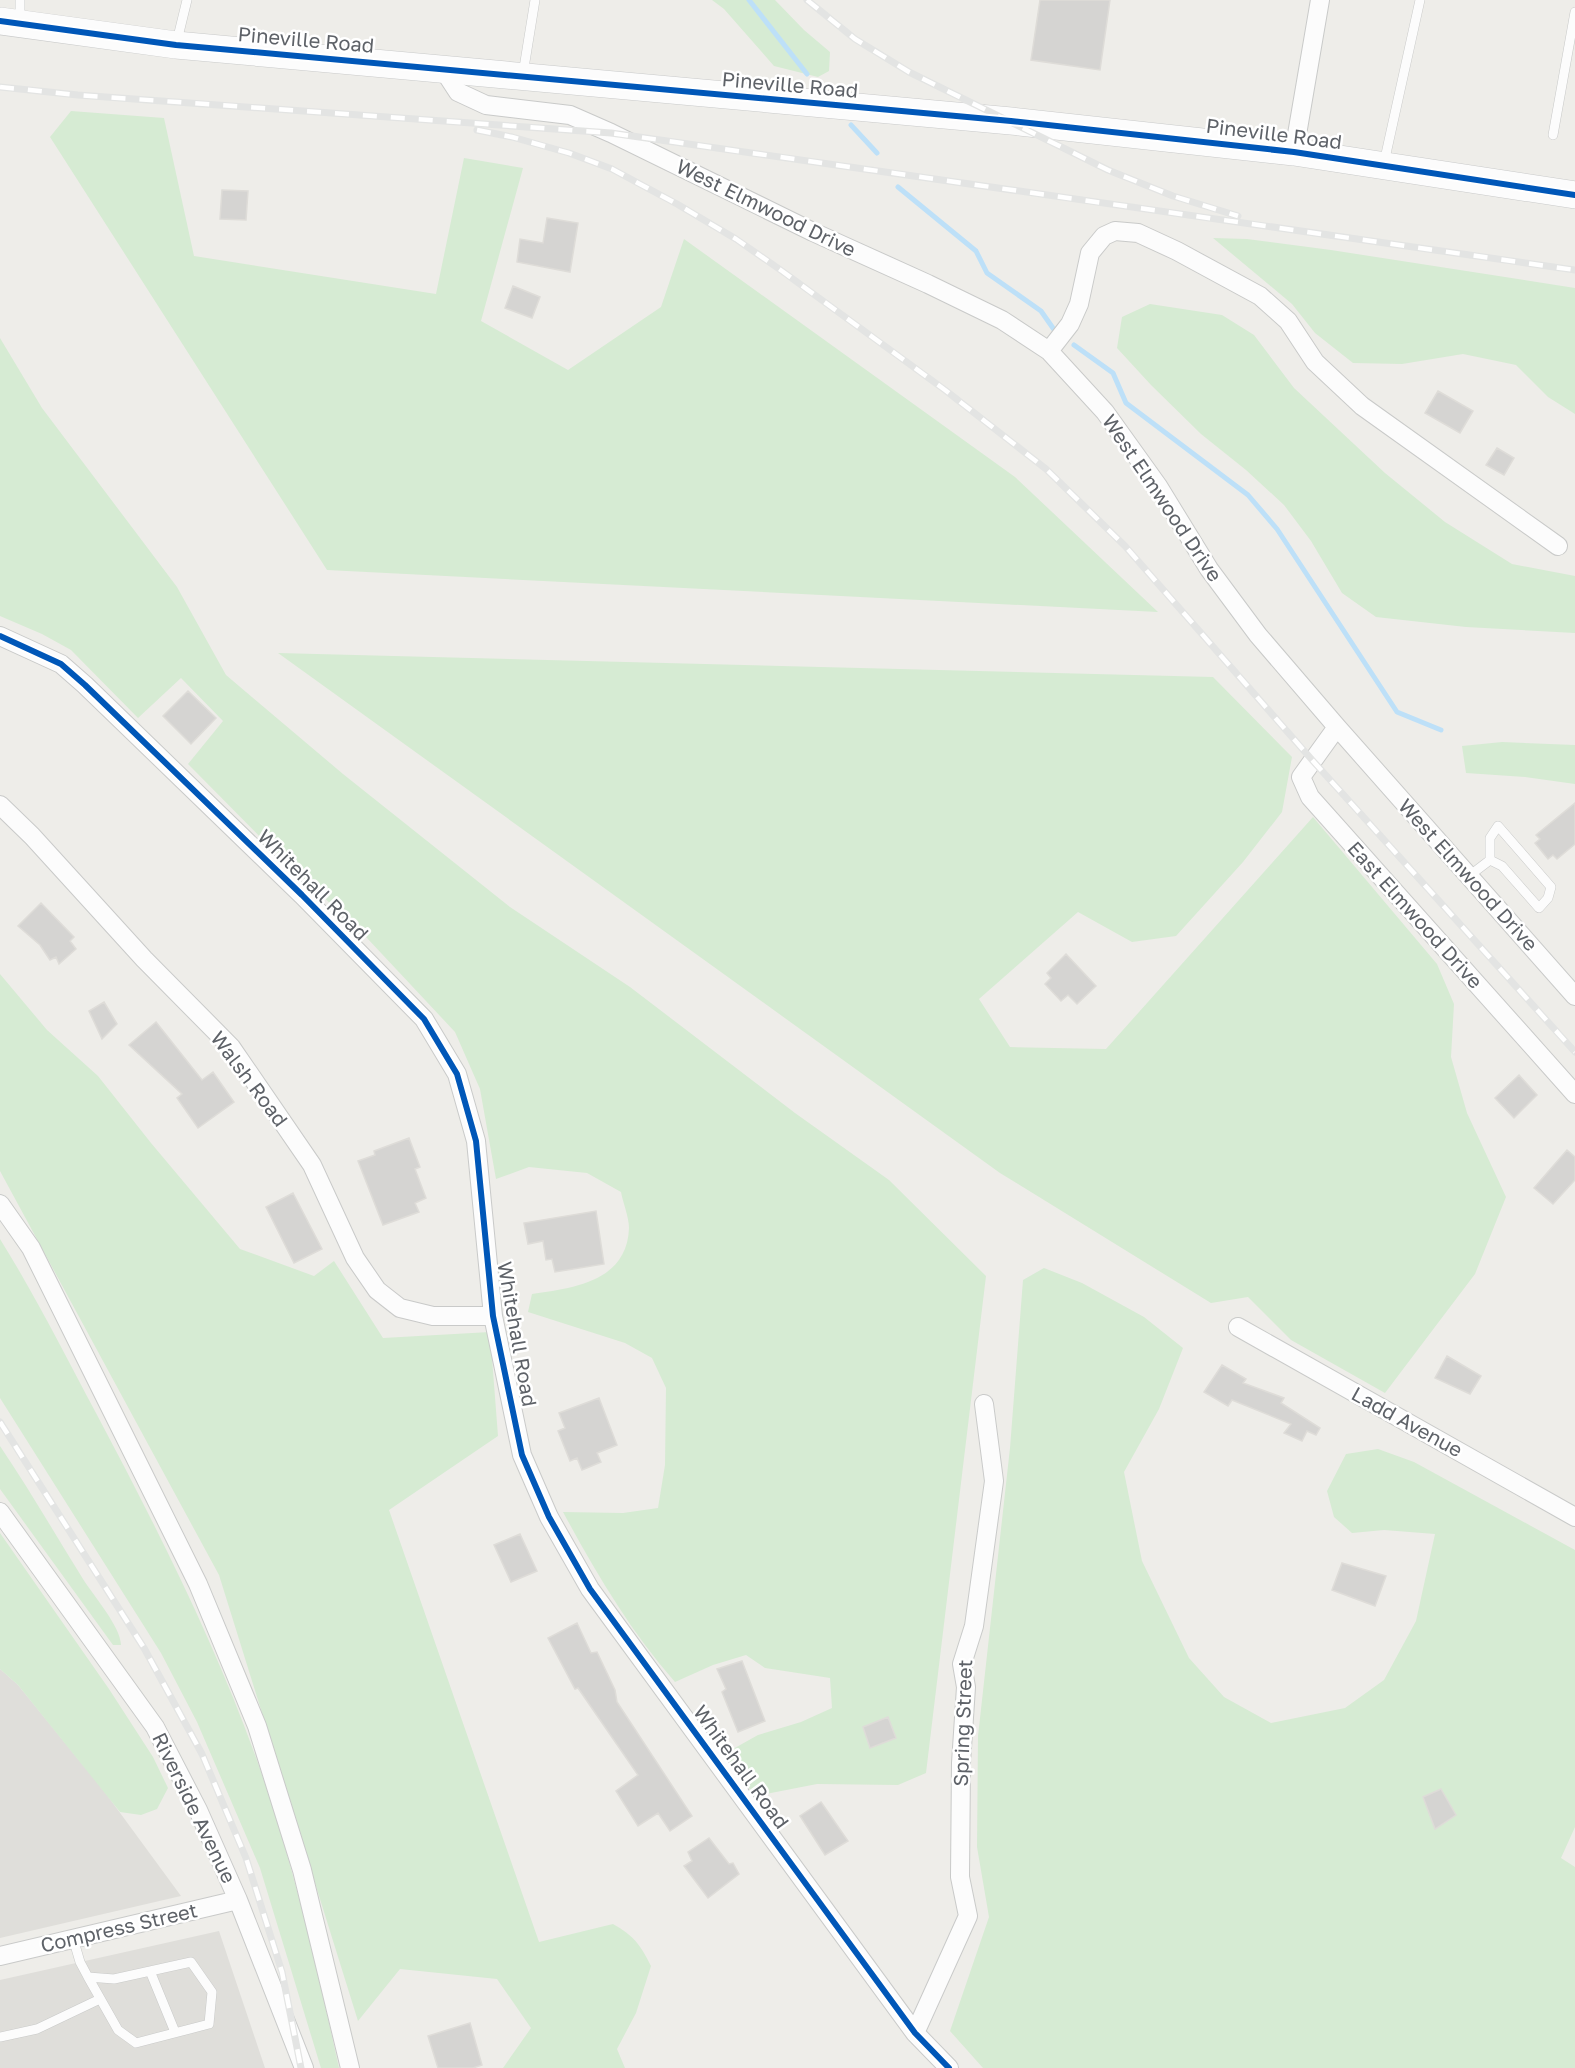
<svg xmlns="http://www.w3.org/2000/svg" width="1575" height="2068" font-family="'Golos Text',sans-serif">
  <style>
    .industrial { fill: #dfdeda }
    .green { fill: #d6ebd3 }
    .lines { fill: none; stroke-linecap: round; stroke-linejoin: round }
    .stream { stroke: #bde0f8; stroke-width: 5 }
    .building { fill: #d5d4d2; stroke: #dedcd8; stroke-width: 1.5 }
    .lane-casing { stroke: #c9cac9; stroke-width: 10 }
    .street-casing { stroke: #c9cac9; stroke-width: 20 }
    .secondary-casing { stroke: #c9caca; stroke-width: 28 }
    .lane { stroke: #fcfcfc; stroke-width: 9 }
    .street { stroke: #fcfcfc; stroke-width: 18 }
    .secondary { stroke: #fcfcfc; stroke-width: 27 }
    .rail-casing { stroke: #e3e4e3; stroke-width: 7 }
    .rail { stroke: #fff; stroke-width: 4.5; stroke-dasharray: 14; stroke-linecap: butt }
    .cycleway-casing { stroke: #fff; stroke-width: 10 }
    .cycleway { stroke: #0057b8; stroke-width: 6 }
    .labels { text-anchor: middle; stroke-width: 5; stroke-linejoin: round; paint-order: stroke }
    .street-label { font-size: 20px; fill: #5e6268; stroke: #fff }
  </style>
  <rect width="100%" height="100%" fill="#eeede9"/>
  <!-- industrial -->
  <path class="industrial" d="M0,1669L18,1685L104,1791L181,1896L0,1938Z
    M219,1931L265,2068H0V1980Z"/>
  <!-- green -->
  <path class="green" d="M712,0H775L804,30L830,52L829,71L818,77L774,66L724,9Z
    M71,111L164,118L194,256L436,294L464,158L523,168L481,321L568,370L661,307L684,239L1015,477L1158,612L327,570L50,137Z
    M1213,238L1247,239L1331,250L1575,288V414L1548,397L1516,365L1463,354L1402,364L1353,363L1315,333L1292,304Z
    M1150,304L1222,315L1254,335L1294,388L1385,473L1445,522L1512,564L1575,576V633L1466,627L1376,617L1342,593L1311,541L1284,505L1246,470L1201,434L1151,385L1117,348L1122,317Z
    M0,338L42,408L177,587L226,675L343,774L510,907L630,987L795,1113L889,1180L986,1276L926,1773L898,1785L817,1784L755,1796L724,1754L758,1735L801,1722L832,1708L830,1678L765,1668L746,1655L713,1665L675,1682C630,1631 595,1571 563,1512L623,1513L658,1508L665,1465L666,1388L652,1358L625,1343L528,1312L532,1294C573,1288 627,1282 629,1228C629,1217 623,1203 621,1192L587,1173L529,1167L496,1179L480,1089L455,1032L367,938L267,844L188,764L223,721L181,678L138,718L71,650L42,634L0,616Z
    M278,653L1213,677L1292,757L1282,812L1243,862L1176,936L1132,942L1078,912L979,999L1010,1047L1106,1049L1313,817L1437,964L1454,1004L1451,1057L1467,1113L1506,1197L1475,1274L1385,1393L1291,1340L1248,1297L1211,1303L1000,1173Z
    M1502,742L1575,745V784L1525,777L1466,773L1462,746Z
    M0,974L47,1030L98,1076L151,1143L240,1249L314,1276L334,1261L383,1338L490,1332L498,1436L389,1510L539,1942L613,1924C634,1936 640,1944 651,1966L636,2013L617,2049L625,2068H503L531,2028L497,1979L400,1969L358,2021L219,1575L0,1171Z
    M0,1239C35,1295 65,1355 96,1413C157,1528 216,1644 259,1766C293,1862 317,1968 339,2068H321L260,1868L197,1722L161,1653L0,1398Z
    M1044,1268L1082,1283L1144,1317L1183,1348L1159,1409L1124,1472L1142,1561L1189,1658L1224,1697L1271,1723L1345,1708L1384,1680L1416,1621L1435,1534L1384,1530L1352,1533L1334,1517L1327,1491L1346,1454L1378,1449L1414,1462L1575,1550V1827L1561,1858L1575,1867V2068H983L950,2031L989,1917L977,1847L978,1736L1010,1448L1023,1280Z
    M0,1446C29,1489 55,1534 83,1579C93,1595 121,1627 121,1645H113L0,1489Z
    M0,1533L109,1689L153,1757L168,1788L157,1809L141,1815L120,1812L18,1685L0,1669Z"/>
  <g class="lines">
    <!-- stream -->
    <path class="stream" d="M749,0L807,74
      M851,125L877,153
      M898,187L976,251L987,273L1041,311L1055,331
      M1074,345L1113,373L1126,403L1248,495L1277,529L1397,712L1441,730"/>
  </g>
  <!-- building -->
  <path class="building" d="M1040,0H1110L1100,70L1031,60Z
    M222,190L248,191L246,220L220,219Z
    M547,218L578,223L570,272L517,262L520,239L543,243Z
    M513,286L540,297L532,318L505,308Z
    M1438,391L1473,411L1460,433L1425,413Z
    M1497,448L1514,458L1504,475L1486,465Z
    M188,691L216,718L191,744L163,716Z
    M1575,803V844L1557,859L1553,855L1548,859L1535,843L1540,839L1536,835Z
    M41,903L74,937L70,941L76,949L59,964L56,957L50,960L40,945L18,926Z
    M1066,954L1096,986L1077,1004L1068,995L1061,1001L1045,984L1051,978L1047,973Z
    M104,1002L117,1024L102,1039L89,1011Z
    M156,1022L202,1080L213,1072L234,1102L198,1128L177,1098L182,1094L129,1045Z
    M1519,1075L1537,1095L1514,1118L1495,1098Z
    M409,1138L420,1167L415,1169L426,1198L415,1203L419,1212L383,1225L358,1161L375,1155L374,1151Z
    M1567,1150L1575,1157V1180L1553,1204L1534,1188Z
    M293,1193L322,1249L294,1263L266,1207Z
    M596,1211L604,1264L555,1272L552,1259L546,1260L543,1241L528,1244L524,1223Z
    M1447,1356L1481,1376L1470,1394L1435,1378Z
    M1222,1365L1246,1379L1243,1383L1284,1398L1281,1403L1320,1428L1316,1435L1307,1431L1302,1441L1284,1433L1291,1424L1232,1400L1228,1406L1204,1392Z
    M599,1398L617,1445L597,1453L601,1462L582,1470L577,1458L570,1461L558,1431L565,1428L559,1413Z
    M520,1534L537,1571L511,1582L494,1545Z
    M1342,1563L1386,1576L1375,1606L1332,1590Z
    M577,1623L591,1653L597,1652L615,1690L617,1702L692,1816L670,1831L658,1813L638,1826L616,1791L638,1775L578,1688L575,1689L548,1638Z
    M742,1661L765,1721L738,1732L722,1692L726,1689L717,1669Z
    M888,1717L896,1738L870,1748L863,1727Z
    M1441,1789L1456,1815L1435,1829L1423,1797Z
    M821,1802L848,1841L825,1855L800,1816Z
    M709,1838L729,1864L733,1863L739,1874L708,1898L684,1866L692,1861L688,1852Z
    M470,2023L482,2065L473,2068H438L428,2036Z"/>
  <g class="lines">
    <!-- lane casing -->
    <g class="lane-casing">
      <path id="lane" d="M20,0V22
        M177,41L187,0
        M523,74L535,0
        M1553,135L1575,12
        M1384,163L1420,0
        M1498,826L1551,887L1548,898L1539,908L1502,866L1490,860V838Z
        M1469,876L1490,860
        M73,1938L80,1962L88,1977L114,1979L191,1962L212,1992L209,2024L136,2043L118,2030L88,1977
        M150,1971L175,2032
        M0,2037L37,2029L100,1999"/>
    </g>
    <!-- street casing -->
    <g class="street-casing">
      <path id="street" d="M443,69L458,92L486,105L570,115L611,133L813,232L928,284L1002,320L1049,351L1105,412L1158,486L1209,569L1258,635L1337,727L1575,996
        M1294,152L1320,0
        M1049,351L1070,324L1079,304L1090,253L1104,236L1115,231L1138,233L1177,251L1260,296L1288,321L1315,362L1362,406L1558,546
        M0,636L61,664L85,685L302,895L424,1019L457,1074L476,1141L493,1316L522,1455L549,1517L590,1589L915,2033L949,2068
        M1337,727L1301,777L1310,797L1575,1094
        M0,805L32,836L144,959L231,1047L312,1165L355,1258L377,1290L400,1308L433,1316H493
        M0,1204L31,1248L198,1584L257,1726L302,1870L350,2068
        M1238,1327L1575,1517
        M0,1512L155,1727L198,1810L238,1900L304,2068
        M0,1956L238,1900
        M915,2033L968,1916L960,1877L961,1763L966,1687L962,1664L974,1626L994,1481L984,1404"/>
    </g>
    <!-- secondary casing -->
    <g class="secondary-casing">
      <path id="secondary" d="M0,21L176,45L1011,121L1294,152L1575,195"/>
    </g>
    <!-- lane -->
    <use href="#lane" class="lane"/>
    <!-- street -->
    <use href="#street" class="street"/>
    <!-- secondary -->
    <use href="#secondary" class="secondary"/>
    <!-- rail casing -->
    <g class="rail-casing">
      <path id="rail" d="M807,0L855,39L909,72L1108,170L1173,196L1238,216
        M0,87L78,95L611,133L1575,270
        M477,130L512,137L569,153L612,169L677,204L736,239L782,271L945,390L1046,469L1125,546L1313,761L1575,1052
        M0,1422L144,1648L202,1754L246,1858L282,1972L301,2068"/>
    </g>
    <!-- rail -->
    <use href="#rail" class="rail"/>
    <!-- cycleway casing -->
    <g class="cycleway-casing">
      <path id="cycleway" d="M0,21L176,45L1011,121L1294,152L1575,195
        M0,636L61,664L85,685L302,895L424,1019L457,1074L476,1141L493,1316L522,1455L549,1517L590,1589L915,2033L949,2068"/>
    </g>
    <!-- cycleway -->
    <use href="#cycleway" class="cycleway"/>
  </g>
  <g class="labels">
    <!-- street labels -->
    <g class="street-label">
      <text transform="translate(306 40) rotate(5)" y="7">Pineville Road</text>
      <text transform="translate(790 85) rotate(5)" y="7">Pineville Road</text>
      <text transform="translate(1274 134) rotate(7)" y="7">Pineville Road</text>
      <text transform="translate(766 208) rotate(26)" y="7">West Elmwood Drive</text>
      <text transform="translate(1162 498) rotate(56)" y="7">West Elmwood Drive</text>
      <text transform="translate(1468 875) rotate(48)" y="7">West Elmwood Drive</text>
      <text transform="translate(313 885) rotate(45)" y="7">Whitehall Road</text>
      <text transform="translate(1415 915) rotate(48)" y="7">East Elmwood Drive</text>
      <text transform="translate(249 1079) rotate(53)" y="7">Walsh Road</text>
      <text transform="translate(517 1334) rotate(80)" y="7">Whitehall Road</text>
      <text transform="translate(1407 1422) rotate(29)" y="7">Ladd Avenue</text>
      <text transform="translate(963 1723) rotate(-88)" y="7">Spring Street</text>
      <text transform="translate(741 1767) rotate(54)" y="7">Whitehall Road</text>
      <text transform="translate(194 1808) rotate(64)" y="7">Riverside Avenue</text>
      <text transform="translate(119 1928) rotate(-13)" y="7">Compress Street</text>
    </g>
  </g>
</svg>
